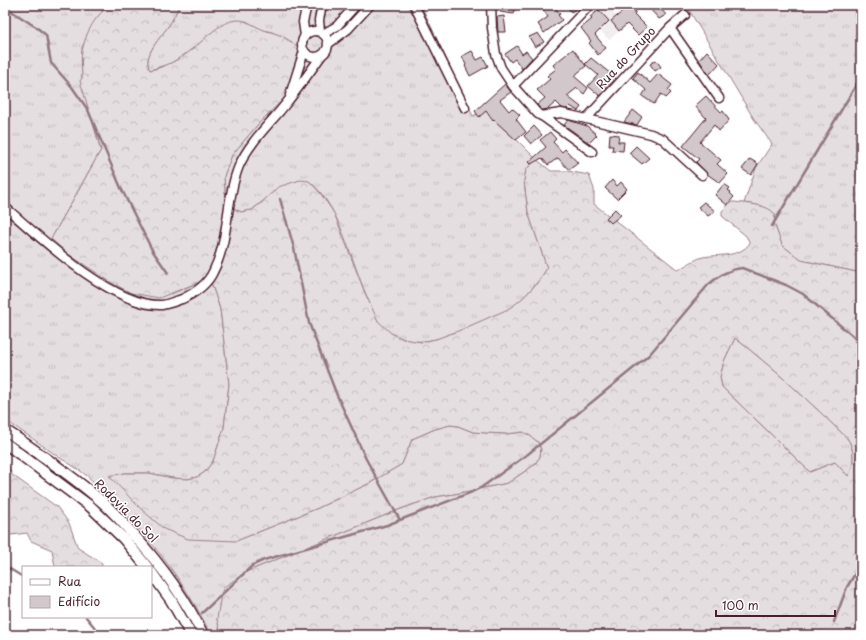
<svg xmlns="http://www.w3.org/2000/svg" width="866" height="640" font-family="'Playpen Sans',sans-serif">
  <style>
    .built { fill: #f2eeef }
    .grass { fill: url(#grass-tufts); stroke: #987e86 }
    .forest { fill: url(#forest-crowns); stroke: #987e86; fill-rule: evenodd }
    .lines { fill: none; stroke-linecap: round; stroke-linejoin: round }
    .stream { stroke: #91787e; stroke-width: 2.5 }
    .building { fill: #d2c7cb; stroke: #4a1f2b }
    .minor-casing { stroke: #4a1f2b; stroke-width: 11 }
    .major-casing { stroke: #4a1f2b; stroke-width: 13 }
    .minor { stroke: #fff; stroke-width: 8 }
    .major { stroke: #fff; stroke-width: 10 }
    .labels { text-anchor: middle; stroke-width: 3; stroke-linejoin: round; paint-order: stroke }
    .street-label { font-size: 12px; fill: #4a1f2b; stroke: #fff }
  </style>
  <defs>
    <pattern id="grass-tufts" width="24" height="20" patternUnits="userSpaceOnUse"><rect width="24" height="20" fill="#e5dee0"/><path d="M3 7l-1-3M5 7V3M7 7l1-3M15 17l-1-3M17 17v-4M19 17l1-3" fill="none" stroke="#c6bec0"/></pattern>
    <pattern id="forest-crowns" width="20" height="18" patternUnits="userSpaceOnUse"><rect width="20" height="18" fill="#e5dee0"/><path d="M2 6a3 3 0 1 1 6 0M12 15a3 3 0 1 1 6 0" fill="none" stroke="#c6bec0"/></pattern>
  </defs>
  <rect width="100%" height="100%" fill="#fff"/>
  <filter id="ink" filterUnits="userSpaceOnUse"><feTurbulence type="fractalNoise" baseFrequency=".025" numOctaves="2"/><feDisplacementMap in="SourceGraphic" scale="8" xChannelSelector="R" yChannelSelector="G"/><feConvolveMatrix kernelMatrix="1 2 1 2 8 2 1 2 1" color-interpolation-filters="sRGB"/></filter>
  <g filter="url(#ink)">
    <!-- built -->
    <path class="built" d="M602,5H607L625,26L609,40L589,19Z"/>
    <!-- grass -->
    <path class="grass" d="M5,5H110L103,10L82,47V78L81,81L101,150L51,239L171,294L207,279L211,282L220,309L229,384L224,428L213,461L205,472L197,477L188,479L172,478L149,473H125L110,476L236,541L318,508L370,483L402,464L412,439L435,429L450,425L458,426L473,432L506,434L523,432L529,435L538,442L541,449L540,457L534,465L508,483L455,494L435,497L401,509L246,572L217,619L221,635H211C183,577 141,527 95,483C85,473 72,465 60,458C42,445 23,432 5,420Z
      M180,5H421L473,116L486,109L536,159L526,170L524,181L528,212L547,268C540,281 524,298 513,307C502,314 481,321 469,327C454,333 439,340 423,341C407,343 387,334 378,321C373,315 371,306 368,299C351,262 341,207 309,181L269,196L252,210L241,212L235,209L229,203L225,193L224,176L232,155L259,123L292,42L272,32L262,30L246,21L224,25L181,57L171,63L150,70C141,56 162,36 169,25C173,19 176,12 180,5Z
      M686,5H861V273L801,260L782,245L774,223L775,214L762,206L744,203L756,168L772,144L754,119Z
      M735,338C775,369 811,403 847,438C855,448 855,466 848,476L835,462L810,472L722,387L720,377L724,361Z"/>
    <!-- forest -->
    <path class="forest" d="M110,5H180C176,12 173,19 169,25C162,36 141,56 150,70C166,67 180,59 193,49C205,39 219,22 236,20C247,19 256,28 267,31C280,34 295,41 301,54C304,59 304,66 306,72L296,87L259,123L232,155L224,176L225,193L229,203L235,209L241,212L252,210L261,203L278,187L300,180L309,181L321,194L334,213L365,293L378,321L391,333L403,339L421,342L436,339L458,331L506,310C520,303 539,283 547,268L528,212L524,181L526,170L536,159L551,171H567L589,175L594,189V204L678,270C685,266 695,259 703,257C719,254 739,258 750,243L746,236L722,216V211L731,202H735C748,204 767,204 775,214L774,223L782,245L801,260L861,273V635H294L276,634L273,635H221L217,619L221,594L224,587L246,572L401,509L435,497L455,494L508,483L534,465L540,457L541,449L538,442L529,435L523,432L506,434L486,433L473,432L458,426L450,425L435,429L412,439L402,464L370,483L318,508L236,541L188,539L164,529L141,509L109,476L125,473H149L172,478L188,479L197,477L205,472L213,461L224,428L229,384L220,309L211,282L207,279L159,298L131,293L112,283L68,254L51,239L101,150L80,81L82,78C82,68 80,56 83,47C87,30 96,15 110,5ZM735,338C775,369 811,403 847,438C855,448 855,465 848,476L835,462L810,472L722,387L720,377L724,361Z
      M5,457L11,474L57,507L69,523L78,548L102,563V567H55L52,550L31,541L27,533L12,535L5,533Z"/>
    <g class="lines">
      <!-- stream -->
      <path class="stream" d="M5,7L36,27L46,35L51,63L72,87L88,110L121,188L152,250L168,273
        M280,199L294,248L309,323L336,393L366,459L400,520
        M772,226L861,77
        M5,566L23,577
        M202,613L253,565L264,560L387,525L472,492L482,487L528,454L635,367L649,355L708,285C718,276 729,269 742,268L786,285L803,294L861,343
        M86,617L101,635
        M834,622L847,587L861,564
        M181,635L182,634"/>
    </g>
    <!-- building -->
    <path class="building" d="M501,5H516L514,14L500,12Z
      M546,5H553L560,14L558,15L562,20L544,33L538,24L548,17L542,8Z
      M567,5H582L571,12Z
      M616,5H630L636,11L634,14L647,27L638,35L627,24L619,31L611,21L622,12Z
      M654,5H658L666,15L659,19L650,9Z
      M599,10L609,21L595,35L606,48L598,55L589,43L591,41L581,28L592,19L590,17Z
      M504,16L506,32H498L497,17Z
      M538,33L544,42L535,47L529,37Z
      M517,46L522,54L526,51L532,58L522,69L515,59L511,62L505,54Z
      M573,49L586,66L574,76L588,88L584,94L577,88L567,96L581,107L578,111L570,106L567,109L562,108L556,102L548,109L542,110L537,105L545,98L537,90L550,79L547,76L556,69L553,65Z
      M472,51L477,60L483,57L488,66L470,76L465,66L466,65L462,56Z
      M707,51L719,64L709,75L699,60Z
      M591,58L616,78L600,96L588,86L598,75L585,64Z
      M656,60L661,67L655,71L650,64Z
      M638,72L650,83L658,74L672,85L668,90L671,93L666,98L661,94L654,104L642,96L646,90L633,78Z
      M505,84L511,92L500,100L509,111L512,108L520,115L516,119L526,132L516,140L494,120L493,121L486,111L479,117L475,111Z
      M706,96L721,112L723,111L729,120L719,131L714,125L700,142L721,160L717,164L728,174L720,183L707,174L696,162L699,159L683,146L706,118L695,106Z
      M633,110L642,117L637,125L624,122Z
      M568,120L587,126L597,135L589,143L564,125Z
      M534,126L542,135L531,144L524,136Z
      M550,132L556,139L553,142L562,152L565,149L578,163L569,170L558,158L548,165L542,158L531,164L529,162L546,147L540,140Z
      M610,134L619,135L618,142H624L623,151L612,150L613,146H609Z
      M636,146L649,158L642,164L629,153Z
      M750,159L758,164L751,175L742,169Z
      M612,180L617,186L621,182L627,189L617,199L605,188Z
      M724,184L730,188L728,190L731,192L730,193L734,197L727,205L715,195Z
      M704,202L715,211L708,216L698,207Z
      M615,209L621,215L611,223L606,218Z"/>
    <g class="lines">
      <!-- minor casing -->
      <g class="minor-casing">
        <path id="minor" d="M414,5L465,108
          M491,5L492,28L496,54L501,68L513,86L538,114L541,116L561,113L651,134L663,139L702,175
          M670,28L719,98
          M302 44a13 13 0 1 1 26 0a13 13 0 1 1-26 0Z
          M320,32L319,20L322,5
          M323,34L337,26L356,5
          M305,36L303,22L307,5
          M328,44L348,29L370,5
          M513,86L590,5
          M290,95L304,51
          M542,116L592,152
          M586,119L670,28L685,15
          M5,207C39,237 115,308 162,305C169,304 176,301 182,299C195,293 207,285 213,272C230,239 225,200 239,166C250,141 272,122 288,101C300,86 311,70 322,55"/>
      </g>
      <!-- major casing -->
      <g class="major-casing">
        <path id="major" d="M5,430C37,452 70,474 100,500C112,510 122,522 132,533C160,564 185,597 203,635
          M5,443L91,507L124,539L147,567
          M151,572L171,600L191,635"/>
      </g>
      <!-- minor -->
      <use href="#minor" class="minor"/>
      <!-- major -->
      <use href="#major" class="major"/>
    </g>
  </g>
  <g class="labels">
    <!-- street labels -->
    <g class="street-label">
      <text transform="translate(626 58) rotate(-47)" y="4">Rua do Grupo</text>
      <text transform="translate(126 511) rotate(45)" y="4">Rodovia do Sol</text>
    </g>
  </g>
  <!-- margin -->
  <rect width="866" height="640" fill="none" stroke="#fff" stroke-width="20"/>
  <rect x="10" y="10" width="846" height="620" fill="none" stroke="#4a1f2b" stroke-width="1.5" filter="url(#ink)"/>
  <!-- legend -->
  <rect x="22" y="566" width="130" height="52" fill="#ffffff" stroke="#b7a5aa"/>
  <rect x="30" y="579" width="20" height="6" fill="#ffffff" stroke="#b7a5aa"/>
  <text x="58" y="586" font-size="12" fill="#4a1f2b">Rua</text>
  <rect x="30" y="596" width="20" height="12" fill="#d2c7cb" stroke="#b7a5aa"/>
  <text x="58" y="606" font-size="12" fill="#4a1f2b">Edifício</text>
  <!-- scale -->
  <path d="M716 610v6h119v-6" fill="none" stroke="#4a1f2b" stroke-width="2"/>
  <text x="722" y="610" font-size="12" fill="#4a1f2b" stroke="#ffffff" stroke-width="3" paint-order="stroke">100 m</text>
</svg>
